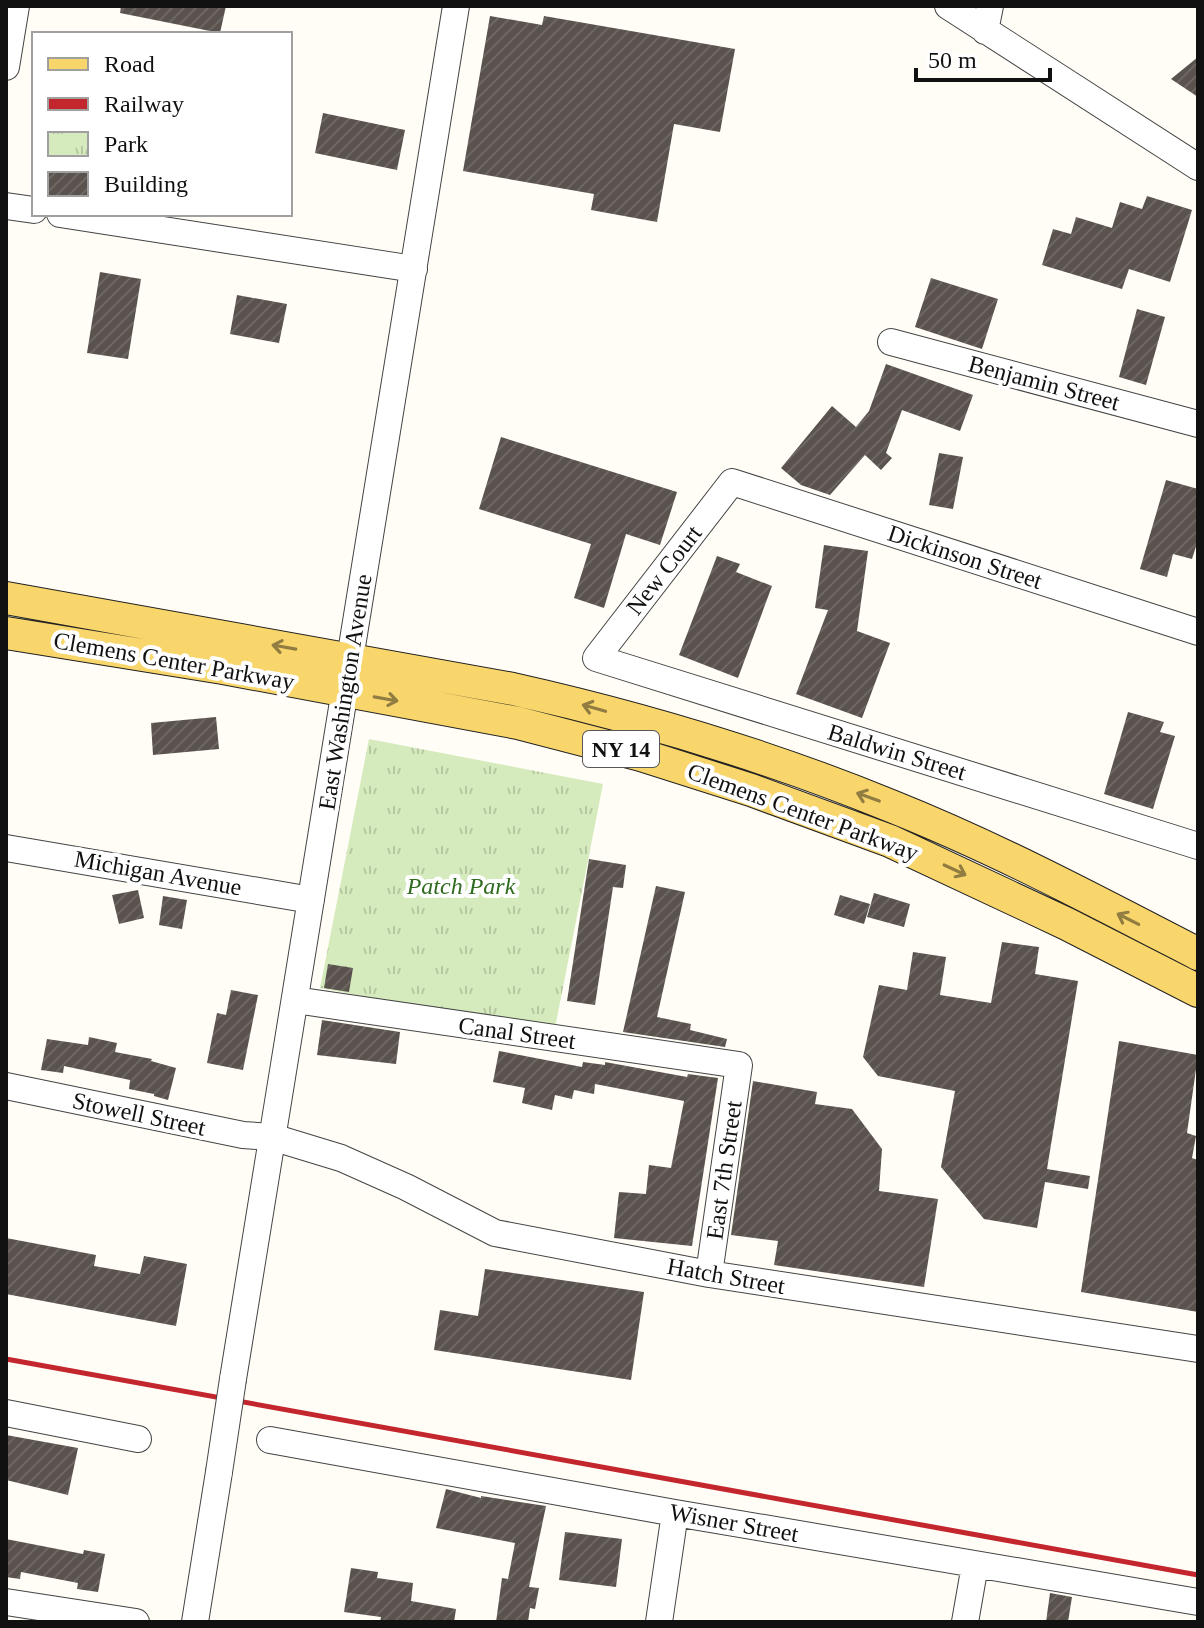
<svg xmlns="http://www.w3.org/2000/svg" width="1204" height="1628" font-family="Georgia,serif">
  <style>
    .park { fill: url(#park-tufts) }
    .building { fill: url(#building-hatch) }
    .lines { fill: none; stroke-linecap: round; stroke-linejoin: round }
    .minor-casing { stroke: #444; stroke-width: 28 }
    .major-casing { stroke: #222; stroke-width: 34 }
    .minor { stroke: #fff; stroke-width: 26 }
    .major { stroke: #f9d66b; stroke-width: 32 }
    .rail { stroke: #c4262e; stroke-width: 5 }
    .minor-bridge-casing { stroke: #444; stroke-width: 28; stroke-linecap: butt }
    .minor-bridge { stroke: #fff; stroke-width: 26 }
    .oneway { stroke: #917d42 }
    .labels { text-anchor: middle; stroke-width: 8; stroke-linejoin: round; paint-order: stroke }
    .shield { fill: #fff; stroke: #585858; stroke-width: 2 }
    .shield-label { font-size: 22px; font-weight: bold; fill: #111 }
    .street-label { font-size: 24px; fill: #111; stroke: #fff }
    .park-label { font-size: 24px; font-style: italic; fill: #2f6b1f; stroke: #fff }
  </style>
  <defs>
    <pattern id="park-tufts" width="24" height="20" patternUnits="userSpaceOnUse" patternTransform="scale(2)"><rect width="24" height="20" fill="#d5ebbd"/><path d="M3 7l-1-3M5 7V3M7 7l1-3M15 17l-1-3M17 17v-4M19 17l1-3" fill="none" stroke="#b6c8a1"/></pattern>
    <pattern id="building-hatch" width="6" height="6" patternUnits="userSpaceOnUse" patternTransform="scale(2)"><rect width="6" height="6" fill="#5a524d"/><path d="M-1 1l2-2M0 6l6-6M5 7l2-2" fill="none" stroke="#6d6662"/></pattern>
  </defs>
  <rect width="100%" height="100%" fill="#fffdf5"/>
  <!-- park -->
  <path class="park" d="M369,739L603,784L554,1033L320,988Z"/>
  <!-- building -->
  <path class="building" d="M121,6H226L220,33L120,13Z
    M490,16L542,25L544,16L735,49L720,132L674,124L657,222L591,210L594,194L463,171Z
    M1198,57V97L1171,79Z
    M323,113L405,130L397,170L315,153Z
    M1147,196L1192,210L1170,282L1129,269L1122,289L1042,265L1053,229L1071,234L1076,217L1112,228L1120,202L1142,209Z
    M100,272L141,279L128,359L87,353Z
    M931,278L998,299L982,349L915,327Z
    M237,295L287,304L279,343L230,334Z
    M1137,309L1165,317L1146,385L1119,377Z
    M886,364L973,395L960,431L902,410L886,453L892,458L881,470L865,455L830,495L801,485L781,468L832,406L856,427L869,411Z
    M501,437L677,492L660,545L626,534L604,608L574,598L591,544L479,509Z
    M939,453L963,457L953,509L929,505Z
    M1166,480L1198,489V540L1192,559L1173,554L1167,577L1140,569Z
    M824,545L868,551L857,631L890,643L862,718L796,694L828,610L815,608Z
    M717,556L740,564L736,572L772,586L738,678L679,655Z
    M1128,712L1164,722L1160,732L1175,736L1153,809L1104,794Z
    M216,717L219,749L153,755L151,723Z
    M589,859L626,865L623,888L613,887L595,1005L567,1001Z
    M656,886L685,892L657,1017L691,1024L690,1030L727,1039L725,1047L623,1032Z
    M138,890L144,918L119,924L112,895Z
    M874,893L910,904L904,927L867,917Z
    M840,895L870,904L864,924L834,915Z
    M163,896L187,900L182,929L159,925Z
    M1002,942L1039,947L1035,974L1078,981L1047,1169L1090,1176L1088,1189L1045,1182L1037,1228L984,1219L941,1167L955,1091L878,1076L863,1057L879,985L907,990L913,952L946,957L940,995L991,1003Z
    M328,964L353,968L349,992L324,988Z
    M231,990L258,995L243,1070L207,1063L217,1013L226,1015Z
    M322,1020L400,1032L396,1064L317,1055Z
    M89,1037L117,1043L115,1052L152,1059L151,1061L176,1068L168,1100L154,1096V1094L129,1089L130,1080L64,1066L63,1073L41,1070L47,1039L88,1045Z
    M1119,1041L1198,1055L1187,1133L1196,1136L1192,1158L1198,1160V1312L1081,1292Z
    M499,1051L582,1067L583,1062L605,1065V1062L687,1077L688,1074L718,1078L692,1246L614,1238L619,1192L646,1194L649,1165L671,1168L684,1101L595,1084L594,1094L574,1090L572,1099L555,1095L552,1110L522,1103L525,1088L493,1082Z
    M753,1081L817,1092L815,1104L852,1109L882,1149L879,1191L938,1199L924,1287L774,1265L778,1241L731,1235Z
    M6,1238L96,1255L94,1266L140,1274L144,1256L187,1264L176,1326L6,1294Z
    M485,1269L644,1292L631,1380L434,1350L440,1310L478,1316Z
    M6,1435L78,1448L68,1495L6,1480Z
    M446,1489L481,1498V1496L546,1506L529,1587L539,1588L535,1609L530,1608L528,1622H496L502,1578L508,1579L515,1543L436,1528Z
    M565,1532L622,1539L616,1587L559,1580Z
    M6,1539L83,1554L84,1550L105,1554L98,1592L77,1589L78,1583L21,1572L20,1579L6,1577Z
    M351,1568L378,1572L377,1578L413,1583L411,1601L456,1609L454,1622H380L381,1617L344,1612Z
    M1050,1593L1072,1597L1068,1622H1046Z"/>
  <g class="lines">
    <!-- minor casing -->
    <g class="minor-casing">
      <path id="minor" d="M948,6L1198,167
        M985,31L990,6
        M6,67L16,6
        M6,206L34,210
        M60,214L414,269
        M891,342L1198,424
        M1198,632L732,482L596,658L1198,846
        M6,848L311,900
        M295,1000L739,1065L709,1274
        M6,1086L243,1135L272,1137L341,1158L406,1187L495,1233L709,1274L1198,1349
        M233,1379L456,6
        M6,1413L138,1439
        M270,1440L675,1513L1198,1602
        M6,1602L136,1622
        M195,1622L219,1472
        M659,1622L675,1513
        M965,1622L975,1565"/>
    </g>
    <!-- major casing -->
    <g class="major-casing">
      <path id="major" d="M6,598L513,689C642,718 769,756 891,806C996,848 1098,902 1198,954
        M6,633L223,668L518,723L641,755L751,790L890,841L1067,924L1198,991"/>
    </g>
    <!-- minor -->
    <use href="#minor" class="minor"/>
    <!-- major -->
    <use href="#major" class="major"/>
    <!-- rail -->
    <path class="rail" d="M6,1359L1198,1575"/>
    <!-- minor-bridge casing -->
    <g class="minor-bridge-casing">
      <path id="minor-bridge" d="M219,1472L233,1379"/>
    </g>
    <!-- minor-bridge -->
    <use href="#minor-bridge" class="minor-bridge"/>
  </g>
  <!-- one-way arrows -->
  <defs><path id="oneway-shaft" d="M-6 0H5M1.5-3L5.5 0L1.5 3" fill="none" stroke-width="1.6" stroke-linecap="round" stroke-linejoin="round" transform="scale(2)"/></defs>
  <g class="oneway">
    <use href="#oneway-shaft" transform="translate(284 647) rotate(-170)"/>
    <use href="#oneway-shaft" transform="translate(386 699) rotate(10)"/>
    <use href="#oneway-shaft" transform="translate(594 708) rotate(-164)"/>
    <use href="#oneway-shaft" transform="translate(868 797) rotate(-160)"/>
    <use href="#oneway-shaft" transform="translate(955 870) rotate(25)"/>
    <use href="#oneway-shaft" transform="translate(1128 919) rotate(-153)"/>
  </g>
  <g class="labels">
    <!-- shield labels -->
    <rect class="shield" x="583" y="731" width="76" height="36" rx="6"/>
    <g class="shield-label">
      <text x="621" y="757">NY 14</text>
    </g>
    <!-- street labels -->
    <g class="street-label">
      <text transform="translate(1044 383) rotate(15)" y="8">Benjamin Street</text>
      <text transform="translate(965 557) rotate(18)" y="8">Dickinson Street</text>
      <text transform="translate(664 570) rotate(-52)" y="8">New Court</text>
      <text transform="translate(174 661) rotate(10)" y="8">Clemens Center Parkway</text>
      <text transform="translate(345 692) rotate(-81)" y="8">East Washington Avenue</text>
      <text transform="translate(897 752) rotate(17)" y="8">Baldwin Street</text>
      <text transform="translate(803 812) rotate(20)" y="8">Clemens Center Parkway</text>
      <text transform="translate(158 873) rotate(10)" y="8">Michigan Avenue</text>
      <text transform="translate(517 1033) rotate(8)" y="8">Canal Street</text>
      <text transform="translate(139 1114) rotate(12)" y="8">Stowell Street</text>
      <text transform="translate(724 1170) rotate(-82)" y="8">East 7th Street</text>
      <text transform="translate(726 1276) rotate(10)" y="8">Hatch Street</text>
      <text transform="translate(734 1523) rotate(10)" y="8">Wisner Street</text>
    </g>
    <!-- park labels -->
    <g class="park-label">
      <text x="461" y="894">Patch Park</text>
    </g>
  </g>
  <!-- border -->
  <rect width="1204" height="1628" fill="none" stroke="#111111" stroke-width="16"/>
  <!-- legend -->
  <rect x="32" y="32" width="260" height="184" fill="#ffffff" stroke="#a0a0a0" stroke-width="2"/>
  <rect x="48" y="58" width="40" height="12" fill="#f9d66b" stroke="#a0a0a0" stroke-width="2"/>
  <text x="104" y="72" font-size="24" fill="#111111">Road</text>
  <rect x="48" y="98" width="40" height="12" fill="#c4262e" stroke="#a0a0a0" stroke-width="2"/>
  <text x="104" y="112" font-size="24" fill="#111111">Railway</text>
  <rect x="48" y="132" width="40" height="24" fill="url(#park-tufts)" stroke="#a0a0a0" stroke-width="2"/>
  <text x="104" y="152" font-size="24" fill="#111111">Park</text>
  <rect x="48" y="172" width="40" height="24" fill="url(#building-hatch)" stroke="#a0a0a0" stroke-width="2"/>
  <text x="104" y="192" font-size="24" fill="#111111">Building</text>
  <!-- scale -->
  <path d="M916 68v12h134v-12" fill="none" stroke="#111111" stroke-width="4"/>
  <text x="928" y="68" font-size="24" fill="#111111" stroke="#ffffff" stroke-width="6" paint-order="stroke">50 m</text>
</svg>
